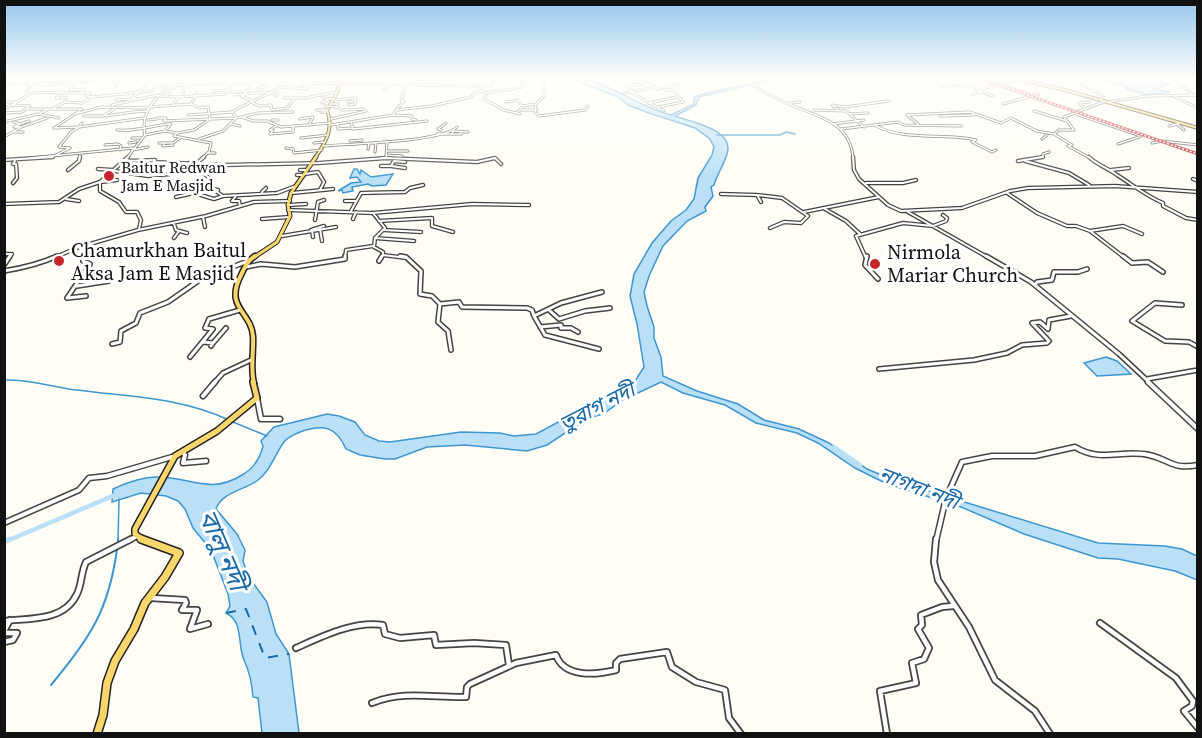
<svg xmlns="http://www.w3.org/2000/svg" width="1202" height="738" font-family="'Source Serif 4','Noto Sans Bengali',serif">
  <style>
    .water { fill: #b9e0f7; stroke: #3f96cf; stroke-width: 1.5 }
    .lines { fill: none; stroke-linecap: round; stroke-linejoin: round }
    .stream-far1 { stroke: #3f96cf; stroke-width: 1.5 }
    .stream { stroke: #3f96cf; stroke-width: 2 }
    .river-far1 { stroke: #b9e0f7; stroke-width: 4.5 }
    .river { stroke: #b9e0f7; stroke-width: 5 }
    .ferry { stroke: #1768a6; stroke-width: 2; stroke-dasharray: 10 9; stroke-linecap: butt }
    .minor-far4-casing { stroke: #444; stroke-width: 3 }
    .minor-far3-casing { stroke: #444; stroke-width: 4.5 }
    .minor-far2-casing { stroke: #444; stroke-width: 6 }
    .minor-far1-casing { stroke: #444; stroke-width: 7 }
    .minor-casing { stroke: #444; stroke-width: 8 }
    .major-far4-casing { stroke: #222; stroke-width: 4 }
    .major-far3-casing { stroke: #222; stroke-width: 5 }
    .major-far2-casing { stroke: #222; stroke-width: 7 }
    .major-far1-casing { stroke: #222; stroke-width: 8 }
    .major-casing { stroke: #222; stroke-width: 10 }
    .minor-far4 { stroke: #fff; stroke-width: 1.5 }
    .minor-far3 { stroke: #fff; stroke-width: 2 }
    .minor-far2 { stroke: #fff; stroke-width: 3 }
    .minor-far1 { stroke: #fff; stroke-width: 4 }
    .minor { stroke: #fff; stroke-width: 4.5 }
    .major-far4 { stroke: #f9d66b; stroke-width: 2 }
    .major-far3 { stroke: #f9d66b; stroke-width: 3 }
    .major-far2 { stroke: #f9d66b; stroke-width: 4 }
    .major-far1 { stroke: #f9d66b; stroke-width: 5 }
    .major { stroke: #f9d66b; stroke-width: 7 }
    .rail-casing { stroke: #c4262e; stroke-width: 3 }
    .rail { stroke: #fff; stroke-width: 1.5; stroke-dasharray: 2; stroke-linecap: butt }
    .poi-dot { fill: #c4262e; stroke: #fff; stroke-width: 2 }
    .labels { text-anchor: middle; stroke-width: 6; stroke-linejoin: round; paint-order: stroke }
    .far-poi-label { font-size: 16px; fill: #111; stroke: #fff; text-anchor: start }
    .poi-label { font-size: 20px; fill: #111; stroke: #fff; text-anchor: start }
    .water-label { font-size: 21px; font-style: italic; fill: #1768a6; stroke: #fff }
    .near-water-label { font-size: 26px; font-style: italic; fill: #1768a6; stroke: #fff }
  </style>
  <rect width="100%" height="100%" fill="#fffdf5"/>
  <!-- water -->
  <path class="water" d="M569,78C608,78 635,107 671,115L694,104V98L699,95L758,81L781,78L699,97L696,105L675,116C691,122 735,129 727,154C724,165 717,174 714,185L711,187L713,196L705,207L706,211L687,221L663,246L649,276L644,292L647,306L654,327V338L661,357L663,376L697,391L738,404L764,420L799,429L829,443L867,469L896,481L1098,543L1165,546L1182,549L1197,556V580L1175,571L1118,559L1098,558L1024,534L961,507L885,483L855,468L818,443L797,433L756,423L725,405L683,393L661,382L623,400L603,414L588,418L547,445L527,451L465,445L427,447L395,459H385L360,455L346,449C336,426 323,424 300,432C294,435 289,436 284,442C275,454 271,470 258,480C245,490 222,492 216,509L237,534L245,550L243,561L248,576L267,602L276,634L289,654L299,733H262L258,698L253,697C252,683 250,673 244,660C237,644 244,622 226,613L230,606L228,594L211,550L193,528L185,509L178,501L166,496L141,493L112,502L113,489C126,483 142,477 157,477C191,477 210,495 242,475C253,469 260,458 263,446L261,441L274,427L327,414L339,416L355,422L365,435L379,441L390,442L461,432L500,433L514,436L536,434L635,381L644,367L637,324L630,296L634,274L652,243L671,221L686,210L694,199L698,178L712,155L714,147L710,139L695,128L646,112L628,105L618,97Z
    M1090,78L1149,80L1148,78L1164,80L1160,79L1162,81L1160,82L1169,84L1155,89L1170,92L1146,95L1127,89L1126,86Z
    M354,169H357L360,174L361,170L371,177L393,174L386,185L372,186L368,184L352,187L353,191L343,193L342,190L338,191L351,183L361,182L357,177L350,178Z
    M1106,357L1117,361L1131,374L1097,376L1084,363Z"/>
  <g class="lines">
    <!-- stream-far1 -->
    <path class="stream-far1" d="M717,135H780L786,132L795,134
      M4,380C29,379 52,387 77,390C129,397 180,397 229,420
      M233,422L267,436
      M118,541L119,499"/>
    <!-- stream -->
    <path class="stream" d="M118,545V539
      M51,685C90,638 109,610 117,549"/>
    <!-- river-far1 -->
    <path class="river-far1" d="M834,447L860,465
      M7,541L115,495"/>
    <!-- river -->
    <path class="river" d="M4,542L10,539"/>
    <!-- ferry -->
    <path class="ferry" d="M226,613L246,609L265,658L289,654"/>
    <!-- minor-far4 casing -->
    <g class="minor-far4-casing">
      <path id="minor-far4" d="M40,78L28,85L93,82L107,78
        M158,78L177,79
        M539,78L544,84V96L536,104L535,112L539,116L585,110L588,106
        M622,78L634,94L664,111
        M632,78H637
        M695,78L697,82
        M741,78C754,86 768,94 782,101C811,116 850,118 853,158
        M1173,78L1192,94
        M493,79L502,78
        M648,79L657,89L678,84
        M648,79L660,78
        M1005,79L1012,78
        M339,80H347
        M72,81L82,78
        M178,81L206,79L203,84
        M327,81L339,80
        M963,81L978,90
        M250,82L252,85L242,97L254,101
        M934,82L943,86
        M4,83L12,78
        M78,83L70,90H84L80,93H90L86,96L93,97L82,103L65,102L66,98H56L64,92L31,93L12,105L30,106L26,109H82L75,114L101,107L148,108
        M624,83L649,81
        M4,84L30,82
        M293,84L297,78
        M403,84L406,81L437,78
        M1081,84L1103,96L1101,100
        M42,85V82L74,78
        M1001,85L1029,94
        M116,86V80L127,78
        M480,86V90L487,93L484,99L504,110L520,114
        M627,86L643,84
        M280,87L306,89L313,83L480,86L492,85L493,78
        M300,87L306,82
        M945,87L943,86L966,85
        M257,89L269,85L262,83L263,80
        M27,90L31,86
        M383,90L392,84
        M214,91L226,90
        M228,91L234,92L235,95L267,92
        M631,91L653,88
        M978,91L993,96
        M236,92L247,91
        M65,93H79
        M183,93L185,86
        M487,93L522,87L521,78
        M623,93L632,92
        M267,94L278,93L276,96
        M167,95L176,86
        M973,95L985,88L1019,80
        M160,96L178,97L173,105
        M93,97L152,91L157,86L244,83L285,78
        M178,97L224,94L233,83
        M1175,97L1198,108
        M136,98L131,99L154,78
        M284,98H305L337,92
        M323,98L333,99
        M116,100L131,99
        M332,100L356,98L355,104L349,105
        M4,102H15
        M348,102L356,100
        M506,102L518,100L522,106L536,104
        M1108,102L1148,96L1198,95
        M253,103L259,106L271,105L272,110L287,108L295,98
        M322,103L329,99
        M648,103L677,97
        M790,103L800,102
        M330,104H338L337,107L342,110L364,109L366,111L331,119
        M1003,104L1039,94
        M112,105L158,95
        M325,106L337,107
        M150,107L191,104L197,93
        M658,107L683,102L673,90H666
        M54,108L65,102
        M1084,108L1079,103L1089,102
        M4,109L12,105
        M47,110L38,114L59,118
        M317,110H327
        M396,110L404,101H401L406,84
        M814,110L846,111L864,127
        M839,111L832,105L845,107L889,101
        M1034,111L1067,121
        M133,112L147,111
        M321,112H328
        M4,113L22,112L26,109
        M516,113L520,110H537
        M75,114L54,128L79,127L82,123
        M849,114L868,113
        M1076,114L1141,136
        M188,115L233,112
        M393,115L412,116V119L416,120
        M84,116H103L116,108
        M106,116L133,112
        M940,116L974,115
        M242,117L258,113L293,112
        M1064,117L1074,130H1059L1054,134L1072,145L1068,146L1090,158
        M1064,117L1106,101
        M157,118H166L164,121L236,118L233,113L235,110L275,90L285,78
        M300,119L313,117L309,125
        M148,120L157,119
        M272,120H278
        M4,122L38,114
        M351,122L353,129L427,121
        M20,124L29,121
        M230,124L240,126
        M338,124V129L352,128
        M833,124L864,120
        M918,124L907,115L970,112L1001,123L1011,118L1037,131L1054,134
        M331,125L393,115L396,110L432,106L471,97L475,92L484,91
        M1178,125L1184,130
        M276,126L270,130L273,131L270,134L293,132V126
        M876,126C907,142 943,132 976,140L972,142L992,152L996,150
        M1169,126L1181,123
        M21,127L47,118
        M841,129L898,122L904,125L961,126
        M117,130C136,132 152,125 171,124L165,131
        M441,130L438,129L446,123
        M13,132H23
        M177,133L194,130L210,119L208,107L200,108L191,104
        M437,134H452L453,131L468,132
        M452,134H461V131
        M145,135L165,131L177,133L174,136L211,143L209,152L202,158
        M4,137L21,127H14L20,124L14,122
        M132,138H141
        M301,138L328,135
        M199,139L223,131L236,118L242,117L253,121H267L281,127L331,123
        M1042,139L1047,135
        M350,141L362,140
        M129,143L136,142
        M159,143H173L180,138
        M314,143L325,142
        M1152,143L1162,141L1198,145
        M164,144L163,146L173,145
        M1118,144L1139,137
        M105,145L118,144L121,146L120,150
        M324,146C349,144 442,142 457,127
        M286,148L293,149L294,153L322,150
        M368,149L369,143
        M132,150L148,147
        M387,151H408
        M375,152L376,143
        M207,153H215
        M56,155L70,148L59,147L71,132L79,127L144,118
        M386,155L402,156
        M30,158L133,148
        M79,158L80,155
        M127,158L145,135C139,109 161,92 181,78
        M382,158H391
        M386,158L387,141
        M1035,158L1043,157V154L1049,152"/>
    </g>
    <!-- minor-far3 casing -->
    <g class="minor-far3-casing">
      <path id="minor-far3" d="M128,157L100,182V191L119,202L126,212H137L141,220L139,229
        M853,157L854,170L859,179L888,205L901,211L962,208L1010,191L1028,188L1115,186L1198,192
        M1089,157C1097,165 1108,168 1117,175C1133,185 1146,196 1163,203V206L1186,218L1198,220
        M4,160L53,157
        M125,161L155,160L154,162L225,165L319,163L386,158L477,162L495,158L501,164
        M1018,161L1043,157
        M1025,161L1069,173L1089,185
        M197,163L204,157
        M209,165L200,171L212,180L208,188L218,190L217,192L223,196L277,193L296,186
        M381,166H391L394,161L405,162
        M391,166L405,168
        M98,169L113,170
        M183,169L189,163
        M68,170L79,161L80,157
        M300,170H306
        M1111,170L1129,168
        M115,171L148,176L170,174
        M305,174L318,172L324,182L320,190
        M144,175L152,169
        M297,175H303
        M1193,179L1198,181
        M101,182L117,180
        M13,183L17,178L16,164H13L15,161
        M866,183H903L916,180
        M262,192L266,188
        M292,193L333,189
        M1007,193L1037,213L1067,226H1076L1090,231L1123,226L1142,234
        M721,194L757,195
        M236,196L232,201H239L240,206
        M176,197L194,193L214,199L223,196
        M66,199L79,201
        M345,201H355
        M761,202L757,195L782,198L808,216L801,223L784,222L770,228
        M4,204L59,202L79,189L100,182
        M289,205L306,204
        M825,209L846,221L860,234
        M288,210L373,213L472,204L529,205
        M351,211L361,193L405,192L410,188L423,185
        M804,212L879,197
        M908,212L989,258
        M373,213L385,228L375,238L374,247L383,252V255L407,258
        M203,217L205,227
        M262,219L289,217
        M353,219L356,212
        M315,220L318,202L324,200
        M379,221L432,218V226L453,232
        M174,224L176,230L187,233
        M320,229L322,241
        M311,230L324,226
        M312,230L313,237
        M384,230L421,232
        M1090,231L1125,258
        M282,236L336,227
        M174,238L179,231
        M375,238L414,241
        M4,254H12L9,258
        M54,258L76,248L138,230L206,216L254,202L290,201
        M84,258L90,246
        M345,258L346,250L373,246
        M381,258L383,255
        M866,258L856,236L903,223L933,226L946,221L947,218L943,215"/>
    </g>
    <!-- minor-far2 casing -->
    <g class="minor-far2-casing">
      <path id="minor-far2" d="M85,256L83,261L90,264L67,298L86,296
        M400,256L406,257L421,271L420,294L432,296L440,304L459,302L462,307L527,308L532,310L534,316L561,303L602,292
        M867,256L865,265L878,279
        M986,256L1031,282L1119,354L1150,383
        M1123,256L1132,263L1148,262L1163,272
        M379,261L382,256
        M4,265L10,256
        M246,267L261,264L295,267L345,259V256
        M4,271C22,268 40,264 57,256
        M1035,285L1037,282L1052,280L1054,272H1078L1087,269
        M77,286L109,281
        M440,304L438,322L448,331L451,350
        M1182,305L1155,303L1132,321L1165,341L1189,342L1198,347
        M549,310L559,319L585,311L610,308
        M534,316L545,335L599,349
        M540,327L561,325V328H571L578,332
        M203,342L213,343L211,346
        M213,343L226,328
        M112,344L120,342L121,331L136,323L140,313L168,302L201,279L248,261
        M190,357L213,329L205,328L209,319L240,310
        M879,369L974,360L1007,353L1022,345L1047,343L1049,341L1032,323L1040,322L1048,329L1049,320L1071,316
        M1147,379L1198,370
        M214,383L223,373L251,360"/>
    </g>
    <!-- minor-far1 casing -->
    <g class="minor-far1-casing">
      <path id="minor-far1" d="M1148,382L1198,429
        M203,396L215,382
        M257,398L261,419H280
        M183,452L185,455L183,463L206,461
        M4,523L79,490L89,478L107,476L172,457
        M128,541L137,536
        M936,541L946,498L962,462L992,456H1035L1075,447C1101,463 1122,449 1149,455C1171,460 1172,470 1198,465"/>
    </g>
    <!-- minor casing -->
    <g class="minor-casing">
      <path id="minor" d="M936,539L934,562L938,580L969,627L995,680L1035,711L1050,734
        M151,598L185,600L186,603L182,610H197L190,629L208,624
        M4,621C29,618 64,622 77,594C82,584 81,572 86,562L131,539
        M1100,623L1176,678L1193,701L1192,706L1184,711L1198,728
        M4,631L10,620
        M4,633H17
        M4,642L13,640L17,633
        M296,648C323,636 353,621 383,625L385,634L400,638L434,635L436,645L474,643L506,645L509,665
        M372,703C404,690 433,698 466,697L467,687L470,684L516,663L556,655C564,678 596,675 616,670V663L620,659L667,652L672,667L696,682L725,690L729,718L741,734
        M887,734L880,691L916,683L912,663L924,659L929,648L918,629L922,625L921,615L942,607L953,606"/>
    </g>
    <!-- major-far4 casing -->
    <g class="major-far4-casing">
      <path id="major-far4" d="M1012,78L1065,90L1198,128
        M315,158C326,142 334,129 327,110L337,93L340,78"/>
    </g>
    <!-- major-far3 casing -->
    <g class="major-far3-casing">
      <path id="major-far3" d="M253,258L277,242L290,216L288,205L291,193L316,157"/>
    </g>
    <!-- major-far2 casing -->
    <g class="major-far2-casing">
      <path id="major-far2" d="M254,383C250,367 254,352 253,336C251,311 224,308 241,275C245,267 247,261 255,256"/>
    </g>
    <!-- major-far1 casing -->
    <g class="major-far1-casing">
      <path id="major-far1" d="M145,541L135,534V529L175,456L217,431L257,398L253,382"/>
    </g>
    <!-- major casing -->
    <g class="major-casing">
      <path id="major" d="M97,734L103,715L107,683L115,661L134,629L145,603L165,577L179,553L141,539"/>
    </g>
    <!-- minor-far4 -->
    <use href="#minor-far4" class="minor-far4"/>
    <!-- minor-far3 -->
    <use href="#minor-far3" class="minor-far3"/>
    <!-- minor-far2 -->
    <use href="#minor-far2" class="minor-far2"/>
    <!-- minor-far1 -->
    <use href="#minor-far1" class="minor-far1"/>
    <!-- minor -->
    <use href="#minor" class="minor"/>
    <!-- major-far4 -->
    <use href="#major-far4" class="major-far4"/>
    <!-- major-far3 -->
    <use href="#major-far3" class="major-far3"/>
    <!-- major-far2 -->
    <use href="#major-far2" class="major-far2"/>
    <!-- major-far1 -->
    <use href="#major-far1" class="major-far1"/>
    <!-- major -->
    <use href="#major" class="major"/>
    <!-- rail casing -->
    <g class="rail-casing">
      <path id="rail" d="M978,78L1198,154"/>
    </g>
    <!-- rail -->
    <use href="#rail" class="rail"/>
  </g>
  <!-- sky -->
  <linearGradient id="sky" x2="0" y2="1"><stop stop-color="#95c6ee"/><stop offset="0.43" stop-color="#fffefa"/><stop offset="1" stop-color="#fffefa" stop-opacity="0"/></linearGradient>
  <rect width="1202" height="182" fill="url(#sky)"/>
  <!-- markers -->
  <g class="poi-dot">
    <circle cx="109" cy="176" r="6"/>
    <circle cx="59" cy="261" r="6"/>
    <circle cx="875" cy="264" r="6"/>
  </g>
  <g class="labels">
    <!-- far-poi labels -->
    <g class="far-poi-label">
      <text x="121" y="173">Baitur Redwan<tspan x="121" dy="18">Jam E Masjid</tspan></text>
    </g>
    <!-- poi labels -->
    <g class="poi-label">
      <text x="71" y="257">Chamurkhan Baitul<tspan x="71" dy="23">Aksa Jam E Masjid</tspan></text>
      <text x="887" y="259">Nirmola<tspan x="887" dy="23">Mariar Church</tspan></text>
    </g>
    <!-- water labels -->
    <g class="water-label">
      <text transform="translate(597 407) rotate(-27)" y="7">তুরাগ নদী</text>
      <text transform="translate(919 488) rotate(21)" y="7">নাগদা নদী</text>
    </g>
    <!-- near-water labels -->
    <g class="near-water-label">
      <text transform="translate(223 550) rotate(67)" y="9">বালু নদী</text>
    </g>
  </g>
  <!-- border -->
  <rect width="1202" height="738" fill="none" stroke="#111111" stroke-width="12"/>
</svg>
